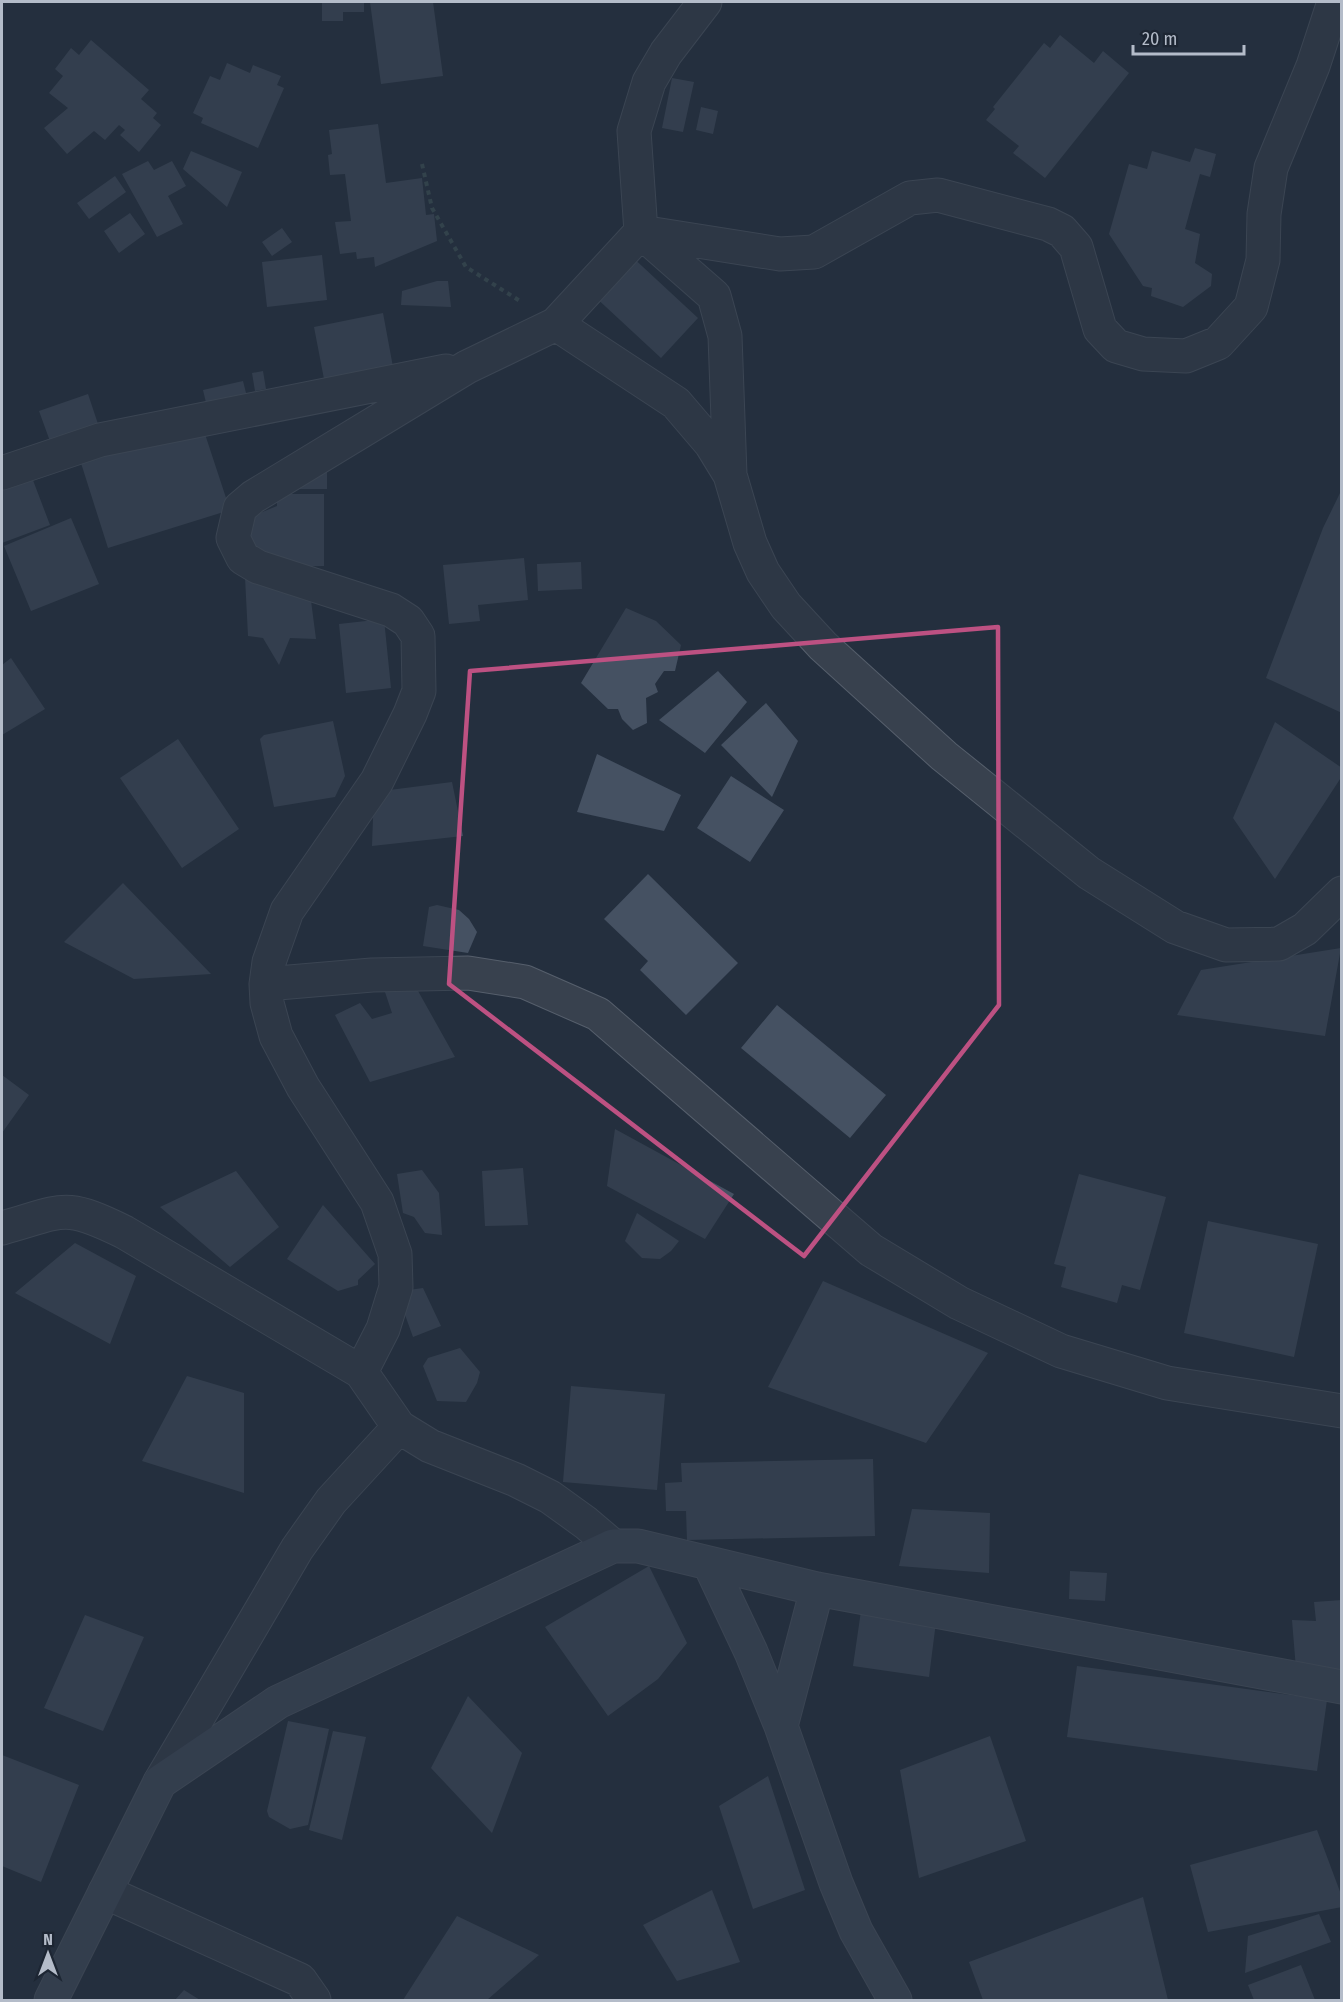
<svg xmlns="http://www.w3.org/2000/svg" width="1343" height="2002" font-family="'Fira Sans Condensed',sans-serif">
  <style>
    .building { fill: #455162 }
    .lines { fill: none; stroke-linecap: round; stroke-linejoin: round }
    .street-casing { stroke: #565f6c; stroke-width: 35 }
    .secondary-casing { stroke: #565f6c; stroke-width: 35 }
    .path { stroke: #44595c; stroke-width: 4; stroke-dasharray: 4.5 4.5; stroke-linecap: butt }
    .street { stroke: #38414e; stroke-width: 33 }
    .secondary { stroke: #465061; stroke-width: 33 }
    .marked { fill: none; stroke: #bd5182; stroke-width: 4.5; stroke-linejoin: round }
  </style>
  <rect width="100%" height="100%" fill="#242f3e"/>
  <!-- building -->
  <path class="building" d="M322,2H364V12H343V21H322Z
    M370,2H433L443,76L381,84Z
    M1060,35L1094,63L1103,51L1129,73L1045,178L1013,153L1019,146L986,120L995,109L993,107L1044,43L1050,48Z
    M91,40L149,90L141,99L157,113L153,118L161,125L139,152L120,135L125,130L119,125L105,140L94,131L67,154L44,128L68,108L49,93L63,76L55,69L71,48L79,55Z
    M227,63L250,73L253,65L281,76L277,85L284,88L258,148L201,123L203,118L193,113L210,76L220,80Z
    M672,78L694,82L683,132L662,128Z
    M701,107L718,111L713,134L696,130Z
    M378,124L386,183L422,178L426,215L434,214L437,241L375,267L374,257L357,259L356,252L340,254L335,222L351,221L345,174L330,175L328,155L332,154L329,130Z
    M1195,148L1216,154L1210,177L1200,174L1185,229L1200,234L1195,263L1212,274L1211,286L1183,307L1151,296L1152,288L1143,286L1109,234L1129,164L1147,169L1152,151L1190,162Z
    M191,151L242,172L227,207L183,169Z
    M148,161L154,170L172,161L186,186L168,196L183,224L157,237L122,174Z
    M115,176L126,192L89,219L77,203Z
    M130,213L145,234L119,253L104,231Z
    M282,228L292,242L272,256L262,242Z
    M629,254L698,318L661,358L592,294Z
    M322,255L327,300L267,307L262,262Z
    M437,281H448L451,307L401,305L402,291Z
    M383,313L393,367L324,379L314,327Z
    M263,371L266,389L255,391L252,373Z
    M243,381L248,401L208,411L203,390Z
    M88,394L99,427L51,444L39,411Z
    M202,425L230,510L108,548L81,463Z
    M327,459V489H287Z
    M31,475L50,525L2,543V486Z
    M1340,493L1342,494V713L1266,678L1323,528Z
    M277,494H324V566L277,567L247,538L255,515L277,506Z
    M71,518L99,584L31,611L4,546Z
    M524,558L528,600L478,605L480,621L449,624L443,565Z
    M581,562L582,589L538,591L537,564Z
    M245,577L310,593L316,639L290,638L279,665L263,638L248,636Z
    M626,608L656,621L681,645L675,671H664L655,684L658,692L646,698L647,723L633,730L622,719L618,709H608L581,683Z
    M384,619L391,688L346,693L339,624Z
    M11,658L45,709L2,735V665Z
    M718,671L747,702L705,753L659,720Z
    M766,703L798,741L772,797L721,745Z
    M333,721L345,776L335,797L274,807L260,739L264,735Z
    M1275,722L1342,768V776L1275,879L1233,818Z
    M178,739L239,829L182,868L120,778Z
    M597,754L681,795L664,831L577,812Z
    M731,776L784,810L750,862L697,828Z
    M452,782L463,836L372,846L374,792Z
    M648,874L738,963L686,1015L640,970L648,961L604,919Z
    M123,883L211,974L134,979L64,942Z
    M437,905L459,910L469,919L477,932L468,953L423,946L429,907Z
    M1341,948L1325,1036L1177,1015L1201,970Z
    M413,982L455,1057L370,1082L335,1015L360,1003L372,1019L392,1013L384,989Z
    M777,1005L886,1095L850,1138L741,1048Z
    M2,1075L29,1095L2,1133Z
    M615,1129L734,1194L705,1239L607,1186Z
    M523,1168L528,1225L485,1226L482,1171Z
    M422,1170L439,1193L442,1235L425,1233L414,1217L403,1213L397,1174Z
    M236,1171L279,1227L230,1267L160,1207Z
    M1079,1174L1166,1197L1140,1290L1122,1285L1117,1303L1061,1287L1066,1267L1054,1264Z
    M323,1205L375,1264L358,1280V1285L338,1291L287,1259Z
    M637,1213L679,1241L671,1251L660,1259L642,1258L625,1241Z
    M1208,1221L1318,1244L1294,1357L1184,1333Z
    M75,1243L136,1276L110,1344L15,1293Z
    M823,1281L988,1353L926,1443L768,1387Z
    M423,1288L441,1326L413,1337L399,1298L409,1290Z
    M460,1348L480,1372L477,1383L466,1402L437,1401L423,1366L428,1358Z
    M187,1376L244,1393V1493L142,1461Z
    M571,1386L665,1394L657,1490L563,1482Z
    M873,1459L875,1536L687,1540L686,1511H666L665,1483L682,1482L681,1463Z
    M912,1509L990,1513L989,1573L899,1566Z
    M649,1566L687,1643L658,1679L608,1716L545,1627Z
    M1070,1571L1107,1573L1105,1601L1069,1599Z
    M1342,1600V1672L1296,1669L1292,1620L1316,1621L1314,1602Z
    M861,1611L936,1622L929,1677L853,1666Z
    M85,1615L144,1637L103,1731L44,1708Z
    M1077,1666L1327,1700L1317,1771L1067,1737Z
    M468,1696L522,1753L492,1833L431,1768Z
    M288,1721L329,1729L308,1825L290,1829L269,1817L267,1811Z
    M333,1731L366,1737L342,1840L309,1830Z
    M990,1736L1026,1841L919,1878L900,1770Z
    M2,1755L79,1785L41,1882L2,1866Z
    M768,1776L805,1890L753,1909L719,1806Z
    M1317,1830L1342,1897V1907L1208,1932L1190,1865Z
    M712,1890L740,1962L677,1981L643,1925Z
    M1143,1897L1168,2000H983L969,1962Z
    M1319,1914L1331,1942L1245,1973L1248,1936Z
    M457,1916L539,1955L487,2000H403Z
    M1301,1965L1315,2000H1254L1248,1985Z
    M184,1990L200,2000H175Z"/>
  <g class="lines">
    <!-- street casing -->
    <g class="street-casing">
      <path id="street" d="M705,2L666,53L649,82L634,131L641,232L780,254L814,252L910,198L938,195L1048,224L1062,231L1076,247L1100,329L1116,346L1143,354L1186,356L1218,343L1251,307L1263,260L1264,214L1271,168L1313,66L1334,2
        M556,324L676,403L711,444L730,475L750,543L763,572L786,606L823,646L944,756L1089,873L1175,927L1226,945L1279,944L1305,929L1342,893
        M2,473L100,440L446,371
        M266,984L372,975L468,973L525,982L598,1014L871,1250L959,1303L1061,1351L1167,1383L1342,1411
        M2,1228C64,1211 63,1202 124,1232L361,1372L399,1427L430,1446L516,1480L550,1497L586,1523L613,1546
        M361,1372L383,1329L396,1287L395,1254L377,1202L303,1087L276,1036L267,1003L266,984L269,962L287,911L377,781L410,714L419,691L418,636L408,621L391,610L258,567L243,558L233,538L240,508L253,497L467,367L556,324L641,232L714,296L725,336L730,475
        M160,1782L297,1549L331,1501L399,1427
        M105,1892L300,1980L314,2000"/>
    </g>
    <!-- secondary casing -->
    <g class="secondary-casing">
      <path id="secondary" d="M709,1563L751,1652L781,1726L836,1883L856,1931L895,2000
        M781,1726L817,1589
        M51,2000L160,1782L278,1702L613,1546H638L817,1589L1342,1687"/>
    </g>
    <!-- path -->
    <path class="path" d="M422,164L432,208L466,267L520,301"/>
    <!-- street -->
    <use href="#street" class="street"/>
    <!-- secondary -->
    <use href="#secondary" class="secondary"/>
  </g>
  <!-- marked area -->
  <path d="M0 0H1343V2002H0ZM998,627L999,1005L804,1256L449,984L470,671Z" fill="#242f3e" fill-opacity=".55" fill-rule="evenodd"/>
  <path class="marked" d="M998,627L999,1005L804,1256L449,984L470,671Z"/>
  <!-- border -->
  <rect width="1343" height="2002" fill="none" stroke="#b4bcc9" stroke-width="6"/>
  <!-- north arrow -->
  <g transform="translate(48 1954)" stroke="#1d2633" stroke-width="4.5" paint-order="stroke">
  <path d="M0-4.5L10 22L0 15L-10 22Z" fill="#b4bcc9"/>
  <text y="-9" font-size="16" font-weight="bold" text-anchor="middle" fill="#b4bcc9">N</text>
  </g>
  <!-- scale -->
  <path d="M1133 45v9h111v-9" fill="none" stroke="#b4bcc9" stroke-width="3"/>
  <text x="1142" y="45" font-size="18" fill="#b4bcc9" stroke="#1d2633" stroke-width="4.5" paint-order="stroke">20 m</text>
</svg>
